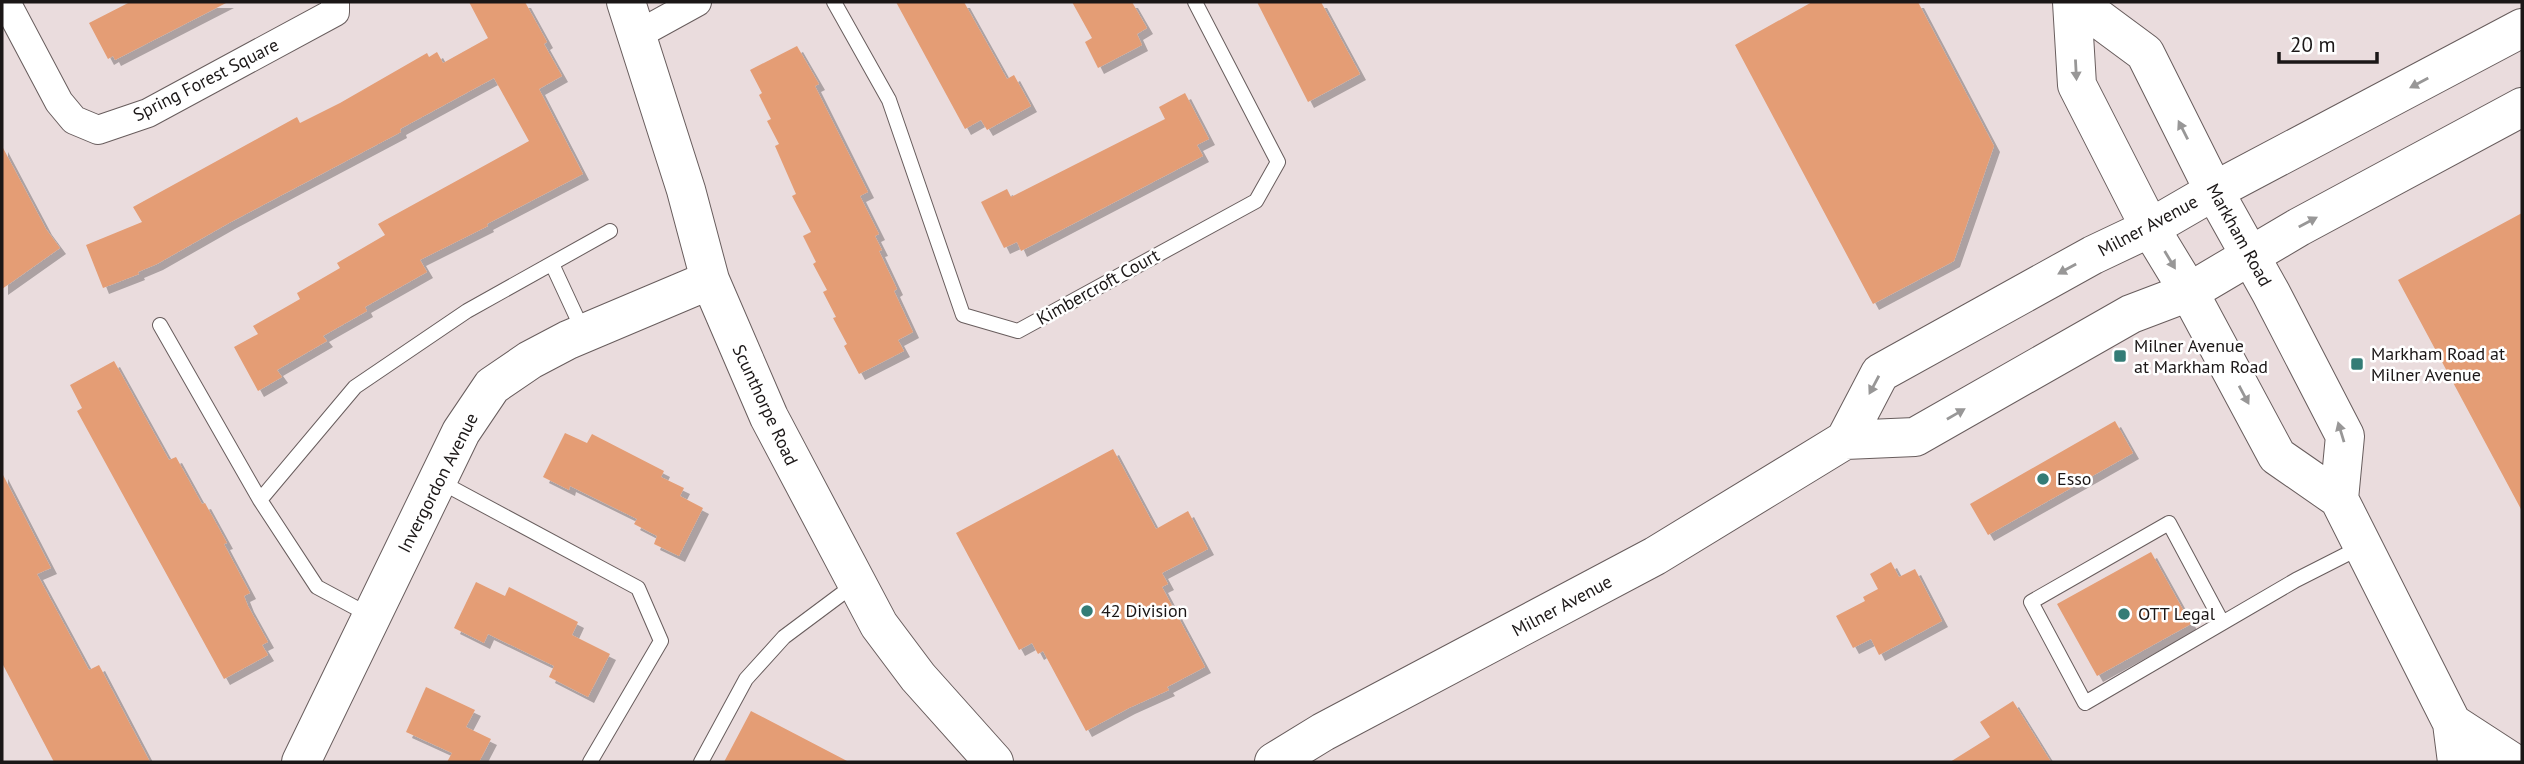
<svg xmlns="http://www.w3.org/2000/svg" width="2524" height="764" font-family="'PT Sans',sans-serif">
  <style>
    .building { fill: #e49d75; filter: url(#shadow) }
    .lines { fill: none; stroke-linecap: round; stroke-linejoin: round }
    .lane-casing { stroke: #685d5d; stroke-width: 16 }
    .street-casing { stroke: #685d5d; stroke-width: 30 }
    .secondary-casing { stroke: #685d5d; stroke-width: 40 }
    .primary-casing { stroke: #685d5d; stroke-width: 40 }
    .lane { stroke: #fff; stroke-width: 14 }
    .street { stroke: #fff; stroke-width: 28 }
    .secondary { stroke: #fff; stroke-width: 38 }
    .primary { stroke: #fff; stroke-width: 38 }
    .oneway { fill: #989797 }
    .poi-dot { fill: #347c76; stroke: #fff; stroke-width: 2.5 }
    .labels { text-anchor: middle; stroke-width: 5; stroke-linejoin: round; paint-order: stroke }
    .street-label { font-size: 18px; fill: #1b1717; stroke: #fff }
    .poi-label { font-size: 18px; fill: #1b1717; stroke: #fff; text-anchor: start }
  </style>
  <defs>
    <filter id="shadow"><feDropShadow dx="6" dy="6" stdDeviation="0" flood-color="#0004"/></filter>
  </defs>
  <rect width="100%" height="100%" fill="#eadcdd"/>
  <!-- building -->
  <path class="building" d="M130,2H228L115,60L113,56L108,59L89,23Z
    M469,2H525L547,42L544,44L562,76L539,89L583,174L487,224L488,226L420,260L427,272L365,307L367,311L323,336L327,341L277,370L282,377L258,391L234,347L258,334L253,326L300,299L297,293L340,268L337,263L385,235L378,224L529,141L494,78L400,129L401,132L229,223L157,264L138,272L139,274L103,288L86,245L142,222L133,207L297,117L300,123L340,103L427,53L429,57L437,52L443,63L488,38Z
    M896,2H964L1007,79L1014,75L1031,106L987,130L981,120L965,129Z
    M1072,2H1132L1147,28L1137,34L1142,45L1098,68L1085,42L1092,38Z
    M1257,2H1321L1360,74L1308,102Z
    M1812,2H1918L1994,146L1954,261L1873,304L1735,45Z
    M797,46L819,84L815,86L868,192L860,196L879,234L875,236L882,250L879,251L897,289L894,291L913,332L898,340L904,351L859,374L844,346L847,344L833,318L836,317L823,292L827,290L813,264L816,262L803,236L811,232L792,196L796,194L775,146L779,144L767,121L771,119L759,95L762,93L750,70Z
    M1185,93L1209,139L1197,145L1203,156L1021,251L1017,242L1004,248L981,202L1007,189L1011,197L1165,119L1159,107Z
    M2,146L46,229L60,248L2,289Z
    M2522,213V511L2398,280Z
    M114,361L169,460L176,457L202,504L205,503L227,543L224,544L250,593L244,596L248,606L268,642L262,645L268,655L224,679L77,411L82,408L70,385Z
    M2115,421L2133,453L1988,535L1970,504Z
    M565,433L587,443L592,434L664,471L661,477L684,488L680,496L703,508L679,556L654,544L657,536L634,524L637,519L570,486L569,490L543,477Z
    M1113,449L1156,529L1188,511L1208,549L1162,573L1168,584L1162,587L1205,667L1167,687L1169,690L1129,708L1086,731L1043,651L1038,654L1032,643L1019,650L956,533Z
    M2,473L51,568L37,574L89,670L99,665L150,762H54L2,663Z
    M2151,552L2191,624L2097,676L2057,604Z
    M1891,562L1899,577L1915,569L1942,621L1879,655L1871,639L1853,648L1836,616L1865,601L1863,597L1878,589L1870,574Z
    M476,582L505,596L509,587L578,622L572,635L610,654L588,697L549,677L554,666L488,634L484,643L454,628Z
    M426,687L475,710L466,727L491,739L479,762H447L452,753L406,732Z
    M2013,701L2051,762H1950L1990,737L1980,722Z
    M751,711L849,762H724Z"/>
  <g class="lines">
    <!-- lane casing -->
    <g class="lane-casing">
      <path id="lane" d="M834,2L889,100L963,315L1018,331L1256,201L1278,162L1195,2
        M552,264L584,333
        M160,325L260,500L317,587L371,616
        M437,480L638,588L661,641L590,762
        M260,500L355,387L467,311L610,231
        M2222,622L2169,523L2031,602L2085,703L2296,580L2361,547
        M701,762L746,679L784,637L855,584"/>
    </g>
    <!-- street casing -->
    <g class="street-casing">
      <path id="street" d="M6,2L59,102L74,120L98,130L148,113L335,12V2
        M637,35L697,2"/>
    </g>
    <!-- secondary casing -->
    <g class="secondary-casing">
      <path id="secondary" d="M626,2L686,190L710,280L769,417L879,625L918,677L994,762
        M1845,440L1880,373L2093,255L2150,228L2214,191L2522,28
        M301,762L461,432L492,386L530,360L568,340L710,280
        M1274,762L1323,732L1655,556L1845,440L1915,437L2131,314L2189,292L2299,227L2522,107"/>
    </g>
    <!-- primary casing -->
    <g class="primary-casing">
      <path id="primary" d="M2072,2L2077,85L2150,228L2189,292L2277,456L2339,499L2452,723L2457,762
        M2076,2L2145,53L2214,191L2271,293L2345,436L2339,499
        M2452,723L2512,762"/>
    </g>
    <!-- lane -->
    <use href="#lane" class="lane"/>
    <!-- street -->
    <use href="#street" class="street"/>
    <!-- secondary -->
    <use href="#secondary" class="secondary"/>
    <!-- primary -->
    <use href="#primary" class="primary"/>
  </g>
  <!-- one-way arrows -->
  <defs><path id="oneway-solid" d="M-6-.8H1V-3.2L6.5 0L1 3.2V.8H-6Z" transform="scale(1.75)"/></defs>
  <g class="oneway">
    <use href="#oneway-solid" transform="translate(2076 70) rotate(87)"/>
    <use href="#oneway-solid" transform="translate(2419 83) rotate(152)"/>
    <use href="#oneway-solid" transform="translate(2183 130) rotate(-117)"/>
    <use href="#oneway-solid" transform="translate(2308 222) rotate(-28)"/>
    <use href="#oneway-solid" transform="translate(2170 260) rotate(59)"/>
    <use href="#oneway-solid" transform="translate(2067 269) rotate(151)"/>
    <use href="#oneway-solid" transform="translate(1874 385) rotate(118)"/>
    <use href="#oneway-solid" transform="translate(2244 395) rotate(62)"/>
    <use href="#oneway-solid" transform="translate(1956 414) rotate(-30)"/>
    <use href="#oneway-solid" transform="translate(2341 432) rotate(-107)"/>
  </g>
  <!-- markers -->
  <g class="poi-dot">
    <rect x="2113" y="349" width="14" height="14" rx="3.5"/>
    <rect x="2350" y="357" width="14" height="14" rx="3.5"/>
    <circle cx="2043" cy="479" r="7"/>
    <circle cx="1087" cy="611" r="7"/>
    <circle cx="2124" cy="614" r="7"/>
  </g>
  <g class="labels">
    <!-- street labels -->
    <g class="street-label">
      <text transform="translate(206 80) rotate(-27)" y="6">Spring Forest Square</text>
      <text transform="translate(2148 226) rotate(-28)" y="6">Milner Avenue</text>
      <text transform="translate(2239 235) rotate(61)" y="6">Markham Road</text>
      <text transform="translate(1098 287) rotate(-29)" y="6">Kimbercroft Court</text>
      <text transform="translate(765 405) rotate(65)" y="6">Scunthorpe Road</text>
      <text transform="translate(438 483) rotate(-63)" y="6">Invergordon Avenue</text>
      <text transform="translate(1562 606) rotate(-28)" y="6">Milner Avenue</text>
    </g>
    <!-- poi labels -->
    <g class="poi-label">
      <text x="2134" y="352">Milner Avenue<tspan x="2134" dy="21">at Markham Road</tspan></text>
      <text x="2371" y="360">Markham Road at<tspan x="2371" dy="21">Milner Avenue</tspan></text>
      <text x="2057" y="485">Esso</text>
      <text x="1101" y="617">42 Division</text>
      <text x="2138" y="620">OTT Legal</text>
    </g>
  </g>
  <!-- border -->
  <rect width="2524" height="764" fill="none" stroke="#1b1717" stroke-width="7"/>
  <!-- scale -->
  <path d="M2279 52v10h98v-10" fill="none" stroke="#1b1717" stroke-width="3.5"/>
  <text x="2290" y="52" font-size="21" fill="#1b1717" stroke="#ffffff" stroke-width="5" paint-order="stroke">20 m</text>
</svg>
